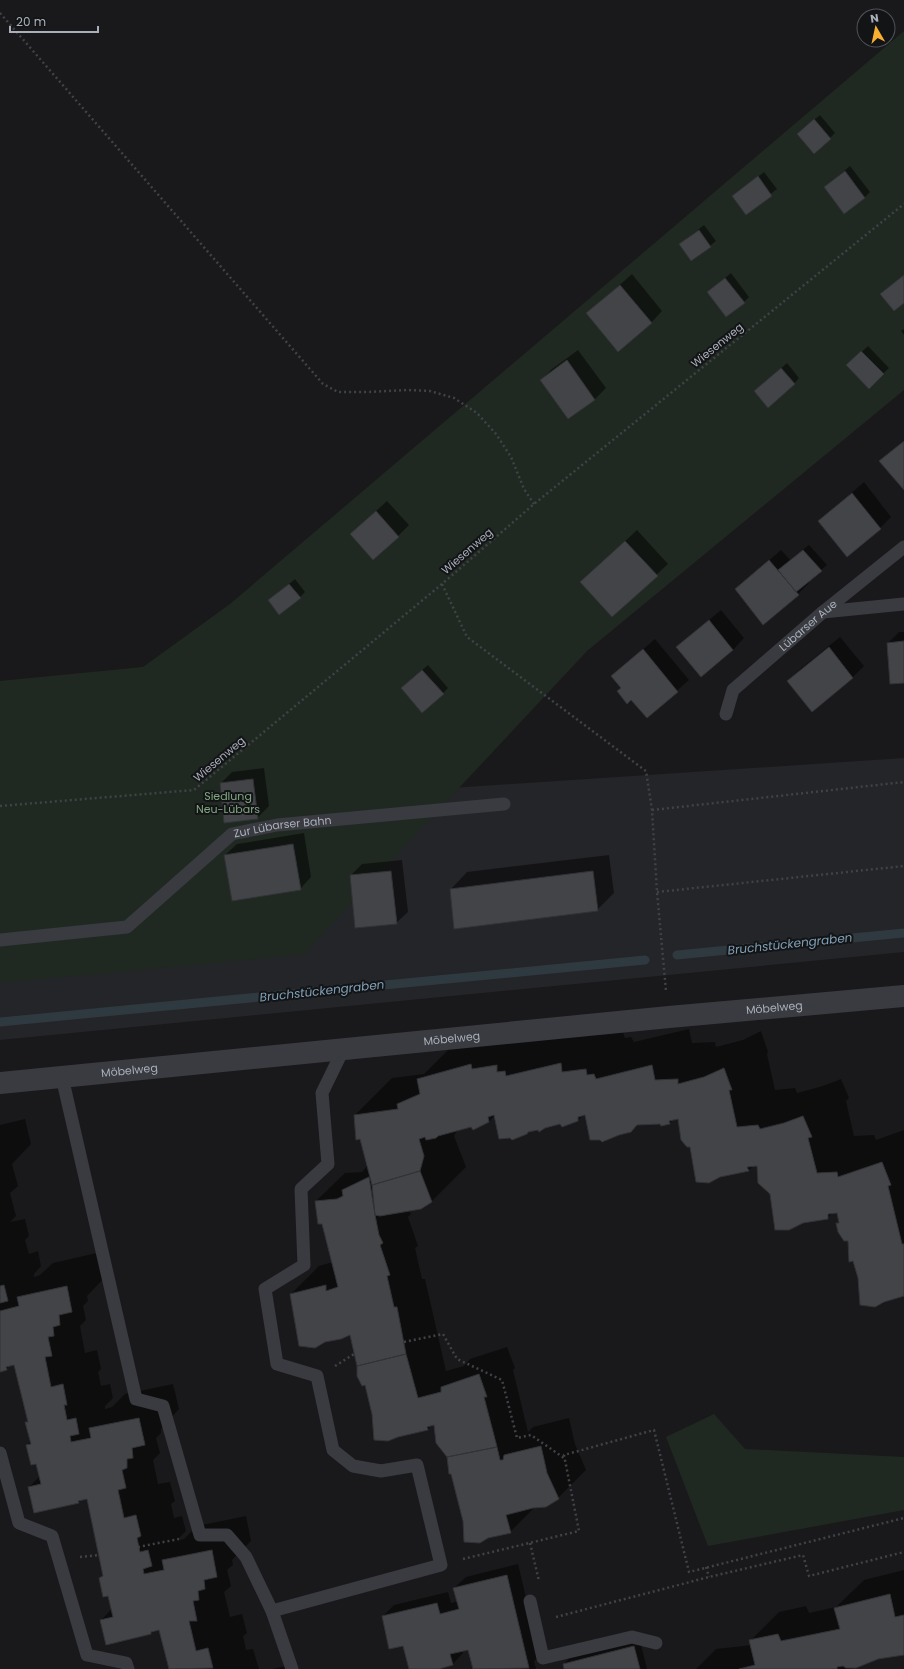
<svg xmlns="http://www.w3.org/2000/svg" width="904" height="1669" font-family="Poppins,sans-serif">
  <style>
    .built { fill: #242528 }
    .green { fill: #202921 }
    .shadow { fill: #0007 }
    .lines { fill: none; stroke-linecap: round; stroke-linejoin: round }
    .stream { stroke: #2e3940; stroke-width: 9 }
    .building { fill: #434448; stroke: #323337 }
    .path { stroke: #3f4247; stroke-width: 2.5; stroke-dasharray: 2 3; stroke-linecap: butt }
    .service { stroke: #393b40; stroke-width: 13 }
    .minor { stroke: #393b40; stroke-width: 22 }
    .labels { text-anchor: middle; stroke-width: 4; stroke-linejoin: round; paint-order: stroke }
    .street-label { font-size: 11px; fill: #aab0bb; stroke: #131416 }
    .park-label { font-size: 11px; fill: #81a781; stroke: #131416 }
    .water-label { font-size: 12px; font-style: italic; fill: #80a0b7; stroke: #131416 }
  </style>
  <rect width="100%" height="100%" fill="#19191b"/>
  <!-- built -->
  <path class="built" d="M904,758V952L0,1040V801L451,788Z"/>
  <!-- green -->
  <path class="green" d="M904,31V390L587,651L303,955L0,983V681L143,667L230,604Z
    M714,1414L745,1449L904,1457V1510L708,1546L666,1437Z"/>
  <!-- shadow -->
  <path class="shadow" d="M820,115L835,133L830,138L804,128Z
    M850,166L870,192L864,198L825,187Z
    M764,172L777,189L746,213L733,196Z
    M704,225L716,241L710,246L680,244Z
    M731,273L749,297L744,302L708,292Z
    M632,274L662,311L651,323L588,313Z
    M904,329V335L901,331Z
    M868,346L889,368L869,387L848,365Z
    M578,350L606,388L595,399L569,418L541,380L552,369Z
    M787,363L799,378L794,384L761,386Z
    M904,440V489L881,461Z
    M864,482L891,517L880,528L819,521Z
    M387,501L409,525L398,536L351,534Z
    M637,530L668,564L612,616L593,571Z
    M809,545L827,565L808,581L809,583L798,594L736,589L781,550L790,560Z
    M295,579L305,592L300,597L269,600Z
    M721,610L744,638L733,650L677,647Z
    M899,632H904V682L888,643Z
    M840,637L864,666L853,677L812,710L788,681L799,670Z
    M655,639L689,680L647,717L612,676Z
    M428,665L448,688L443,693L407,683Z
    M264,768L269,806L257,818L221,783L232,772Z
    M304,833L311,877L300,889L225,855L237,844Z
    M609,855L614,893L597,910L455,928L451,889L467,872Z
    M402,860L408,912L396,923L351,875L362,864Z
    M598,1026L600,1035L623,1032L625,1038L631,1037L634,1042L689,1029L692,1043L715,1042L716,1047L743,1040L761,1031L768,1052L767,1054L775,1090L795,1088L797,1093L823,1086L841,1079L849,1098L846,1101L854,1136L874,1135L876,1140L904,1130V1295L859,1278L849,1240L837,1223L839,1221L837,1212H833L828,1218L771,1194L758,1165H754L749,1170L719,1176L691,1146L679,1118L674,1119L670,1123L638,1124L631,1131L586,1113L578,1120L560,1123L495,1115L489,1122L458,1129L454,1136L466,1167L431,1202L409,1210L411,1214L408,1217L418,1246L415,1248L422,1279H425L446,1371L464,1366L470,1359L507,1347L515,1368L513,1370L528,1432L533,1427L569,1418L575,1444L586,1470L558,1498L535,1507L510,1532L464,1521L448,1457L435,1424L432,1425L428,1429L397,1436L373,1414L350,1334L291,1294L319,1266L333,1262L316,1201L345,1173L362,1172L368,1165L355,1115L392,1078L424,1074L456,1042Z
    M25,1119L31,1144L12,1164L18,1186L10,1193L16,1216L10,1222L25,1219L29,1236L25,1240L29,1254L38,1251L41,1266L34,1274V1277L40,1275L53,1263L101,1252L106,1276L87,1296L88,1301L83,1306L86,1320L80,1326L85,1353L97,1350L101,1369L98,1372L101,1386L110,1384L113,1398L105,1406V1409L112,1407L125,1394L173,1384L179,1409L161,1429V1433L156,1438L160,1453L153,1460L158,1484L170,1482L175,1501L171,1504L174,1518L182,1516L186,1531L178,1539L179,1540L184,1539L197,1526L246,1516L251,1541L232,1560L233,1565L227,1570L231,1586L224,1592L230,1617L242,1614L247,1633L243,1636L246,1650L253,1649L259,1669H170L160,1629L154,1630L151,1634L101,1620L112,1609L108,1595L100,1578L103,1575L88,1498L82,1499L78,1503L29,1487L40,1476L37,1463L27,1445L31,1441L26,1423L29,1420L15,1364L11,1365L6,1369L0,1371V1125Z
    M518,1564L540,1656L534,1661L536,1669H474L469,1649L463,1650V1653L452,1665L436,1669H410L404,1645L383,1616L394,1605L448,1592L451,1603L458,1601L454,1588L466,1577Z
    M904,1570V1654L878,1658L851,1669H696L716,1649L752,1645L751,1640L779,1612L806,1606L809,1613L836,1607L864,1580Z
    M640,1641L647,1669H565L564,1664L569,1658Z
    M286,1666L287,1669H272Z"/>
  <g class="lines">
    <!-- stream -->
    <path class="stream" d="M677,955L904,933
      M0,1022L645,960"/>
  </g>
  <!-- building -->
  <path class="building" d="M814,119L831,139L814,154L797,134Z
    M845,171L865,198L844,214L824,187Z
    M758,176L772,196L746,215L732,196Z
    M699,230L711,247L691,261L679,244Z
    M904,275V303L894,311L880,294Z
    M725,278L745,303L726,317L707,292Z
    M620,285L652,323L618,352L586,313Z
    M861,351L884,374L869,389L846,365Z
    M567,360L595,400L568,419L540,380Z
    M781,368L795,384L768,408L754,391Z
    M904,441V490L879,461Z
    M852,493L881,529L847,557L818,521Z
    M376,511L399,537L373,560L350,534Z
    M625,541L658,576L612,617L580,582Z
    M803,550L822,571L796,592L778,570Z
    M769,560L799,595L763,625L735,589Z
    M289,584L301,598L279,615L268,600Z
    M709,620L733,650L701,677L676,647Z
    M904,641V683L890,684L887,643Z
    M829,647L853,678L812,712L787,681Z
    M643,649L678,692L647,718L631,700L627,704L617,691L621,688L611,676Z
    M422,670L444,694L422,713L401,688Z
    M253,779L258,819L224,823L220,783Z
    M293,844L301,890L232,901L224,855Z
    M391,871L397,924L355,928L350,875Z
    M593,871L598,911L454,929L450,889Z
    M561,1063L562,1072L586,1069L587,1075L594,1074L596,1079L652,1065L655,1080L678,1079V1084L704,1077L724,1068L732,1090H729L737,1127L758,1125L760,1129L784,1123L803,1116L812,1137L808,1138L817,1173L837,1172L838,1177L882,1162L891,1185L888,1186L902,1244H904V1296L884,1302L875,1307L860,1305L858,1278L853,1261L849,1262L848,1241H844L838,1232L836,1223H839L837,1213L828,1214V1219L803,1223L789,1230H775L770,1194L758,1183L757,1166L747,1167L749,1171L720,1177L709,1183L696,1182L690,1147H687L681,1140L678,1119L669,1121L670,1124L661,1126L660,1124L637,1125L631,1132L619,1135L602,1142L600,1140H590L585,1115L578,1117V1121L562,1127L560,1124L545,1128L539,1132L538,1130L528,1132L527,1134L512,1140L510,1138L499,1139L494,1115L488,1117L489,1122L473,1130L471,1127L438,1136L436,1138L426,1140L425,1137L419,1139L424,1156L420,1171L372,1185L360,1139L356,1140L354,1115L398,1109L397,1104L420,1094L417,1079L471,1064L472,1069L497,1065V1072L505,1071L506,1076Z
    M420,1171L432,1202L421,1209L380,1216L375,1215L372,1185Z
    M369,1177L375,1215L379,1235L383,1243L380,1245L390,1275L387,1276L394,1307H397L406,1354L357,1366L350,1335L341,1339L325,1342L315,1348L299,1346L290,1294L326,1285V1291L338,1287L322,1224H318L315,1201L337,1199L343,1196L342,1190Z
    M4,1285L8,1301L0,1303V1286Z
    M67,1286L72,1312L59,1315L60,1325L53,1327L54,1336L48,1337L52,1356L45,1357L51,1387L63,1384L67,1405H64L67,1420L76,1418L79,1434L70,1436L71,1442L91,1438L89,1428L139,1418L145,1445L132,1448L133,1458L127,1459V1468L122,1470L126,1488L118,1490L124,1518L136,1515L141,1536L137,1538L140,1552L148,1550L152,1566L143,1569L144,1574L164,1570L162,1560L212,1550L217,1577L204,1580L205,1589L198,1591L199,1600L193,1601L197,1621H189L196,1651L208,1648L213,1668L169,1669L159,1630L151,1632V1634L106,1645L100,1620L113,1617L108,1596L103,1597L99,1578L103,1576L87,1499L78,1501L79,1503L34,1513L28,1487L41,1484L36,1464L31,1465L26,1445L31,1444L25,1422H28L14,1365L6,1367L7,1370L0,1372V1311L19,1306L17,1297Z
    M406,1354L418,1398L441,1392V1387L479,1374L487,1397H484L497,1447L447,1457L436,1443L434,1425L427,1427L428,1430L398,1437L388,1441L374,1440L372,1414L365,1385L362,1386L357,1376V1366Z
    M541,1446L547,1473L559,1499L546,1507L533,1508L506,1515L511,1533L488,1538L480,1543L464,1542L463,1521L451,1474H449L447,1457L497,1447L500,1460H503L504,1455Z
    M507,1575L529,1668L473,1669L468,1650L450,1654L453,1665L439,1669H409L403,1646L389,1649L382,1616L437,1603L440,1614L459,1609L453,1588Z
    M890,1594L895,1617L904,1615V1655L878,1659L856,1668H846L843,1666L837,1667V1669H739L755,1665L749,1640L778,1634L781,1641L840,1629L834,1608Z
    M634,1646L640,1669H564L563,1664Z"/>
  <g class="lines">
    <!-- path -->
    <path class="path" d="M0,13L323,384L338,392H367L408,390L430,391L454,398L477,413L496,434L511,457L524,489L534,504
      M442,584L467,637L646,771L652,810L657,892L666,991
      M0,806L194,790L442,584L534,504L904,204
      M652,810L904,782
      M657,892L904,866
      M404,1342L443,1334L457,1359L502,1380L517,1438L531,1435L564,1458
      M335,1366L354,1354
      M530,1543L539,1581
      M138,1547L179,1539
      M80,1557L99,1555
      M463,1559L579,1531L564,1455L654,1430L689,1572L904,1518
      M706,1567L709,1577
      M556,1617L709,1577L803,1555L809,1576L904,1552"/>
    <!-- service -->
    <g class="service">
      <path d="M823,612L904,604"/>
      <path id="s1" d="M726,714L733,690L823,612L904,547"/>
      <path id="s2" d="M0,940L127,927L232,834L277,825L504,804"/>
      <path d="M62,1077L136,1399L163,1406L200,1535H227L246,1557L272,1611L292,1669"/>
      <path d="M0,1453L19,1523L52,1536L87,1655L126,1663L128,1669"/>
      <path d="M530,1601L543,1658L632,1637L656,1643"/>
      <path d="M272,1611L441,1565L417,1465L381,1471L353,1466L333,1450L317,1376L277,1364L265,1289L304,1265L301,1189L328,1164L322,1093L343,1050"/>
    </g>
    <!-- minor -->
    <path class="minor" id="s3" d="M0,1083L669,1017L904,996"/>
  </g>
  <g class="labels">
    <!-- street labels -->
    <g class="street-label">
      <text transform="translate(717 345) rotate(-39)" y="4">Wiesenweg</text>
      <text transform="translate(467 551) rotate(-41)" y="4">Wiesenweg</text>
      <text dy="4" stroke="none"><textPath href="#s1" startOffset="124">Lübarser Aue</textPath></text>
      <text transform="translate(219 759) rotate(-40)" y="4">Wiesenweg</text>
      <text dy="4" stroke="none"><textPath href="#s2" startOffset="319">Zur Lübarser Bahn</textPath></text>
      <text dy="4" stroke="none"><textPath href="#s3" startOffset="778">Möbelweg</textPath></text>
      <text dy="4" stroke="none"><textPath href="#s3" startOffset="454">Möbelweg</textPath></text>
      <text dy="4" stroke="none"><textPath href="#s3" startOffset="130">Möbelweg</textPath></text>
    </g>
    <!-- park labels -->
    <g class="park-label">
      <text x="228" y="800">Siedlung<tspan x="228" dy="13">Neu-Lübars</tspan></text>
    </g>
    <!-- water labels -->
    <g class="water-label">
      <text transform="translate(790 944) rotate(-6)" y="4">Bruchstückengraben</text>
      <text transform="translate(322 991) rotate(-6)" y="4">Bruchstückengraben</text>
    </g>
  </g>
  <!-- north arrow -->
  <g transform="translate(876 28) rotate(351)"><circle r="19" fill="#131416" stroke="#4f5258"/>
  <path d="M0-3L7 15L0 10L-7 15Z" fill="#faae31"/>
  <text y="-6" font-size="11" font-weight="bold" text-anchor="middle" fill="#aab0bb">N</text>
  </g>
  <!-- scale -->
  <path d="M10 26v6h88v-6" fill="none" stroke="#aab0bb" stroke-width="2"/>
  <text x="16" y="26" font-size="12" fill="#aab0bb" stroke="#131416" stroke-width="3" paint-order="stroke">20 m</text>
</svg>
